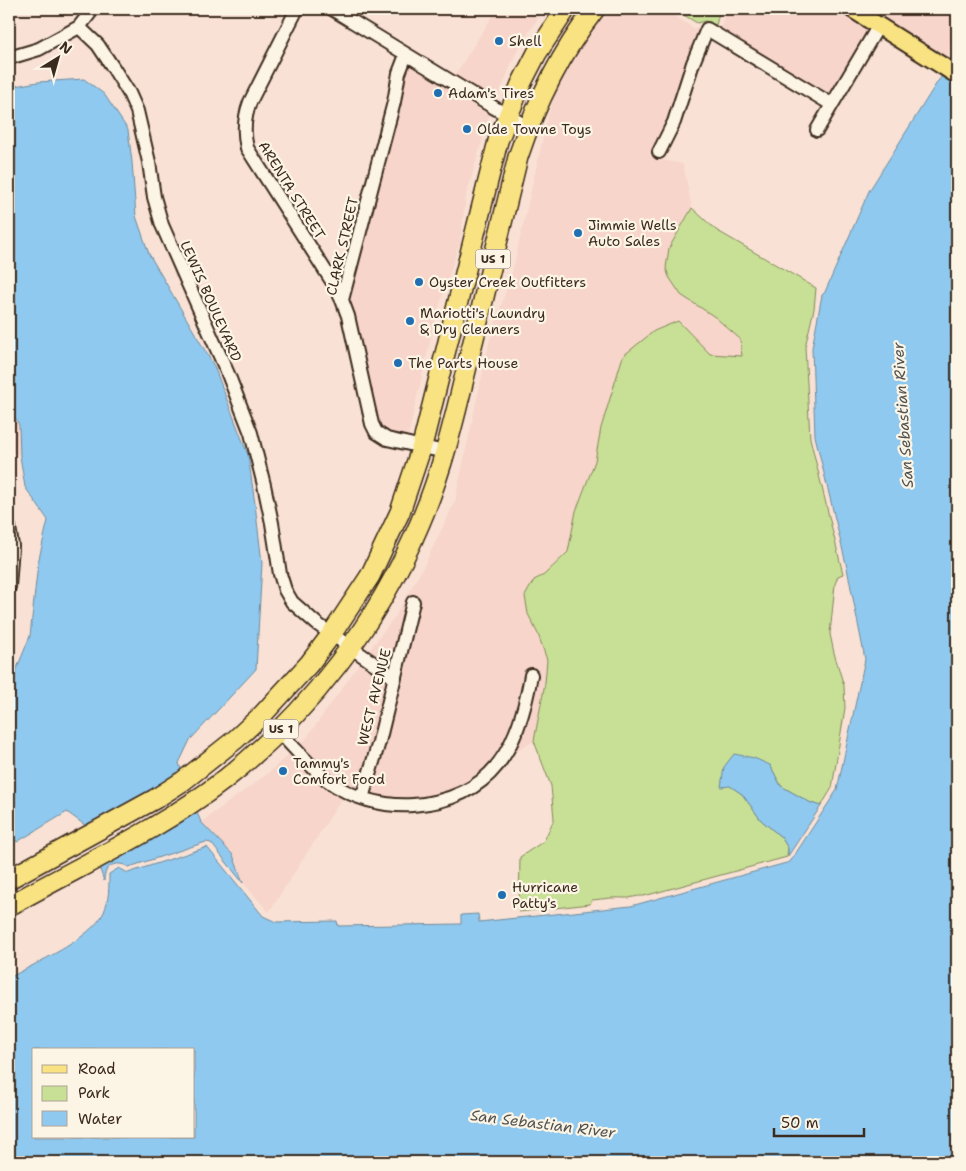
<svg xmlns="http://www.w3.org/2000/svg" width="966" height="1171" font-family="'Shantell Sans',sans-serif">
  <style>
    .built { fill: #f7d5ca }
    .green { fill: #c8e096; stroke: #82855a }
    .water { fill: #90c9ef; stroke: #6e899b; fill-rule: evenodd }
    .lines { fill: none; stroke-linecap: round; stroke-linejoin: round }
    .minor-casing { stroke: #3b2a1e; stroke-width: 16 }
    .major-casing { stroke: #3b2a1e; stroke-width: 20 }
    .highway-casing { stroke: #3b2a1e; stroke-width: 22 }
    .minor { stroke: #fcf5e5; stroke-width: 12 }
    .major { stroke: #f8e281; stroke-width: 16 }
    .highway { stroke: #f8e281; stroke-width: 19 }
    .poi-dot { fill: #1f6fb2; stroke: #fcf5e5; stroke-width: 2 }
    .labels { text-anchor: middle; stroke-width: 4.5; stroke-linejoin: round; paint-order: stroke }
    .shield { fill: #fcf5e5; stroke: #75675a; stroke-width: 1 }
    .shield-label { font-size: 12px; font-weight: bold; fill: #3b2a1e }
    .poi-label { font-size: 14px; fill: #3b2a1e; stroke: #fcf5e5; text-anchor: start }
    .street-label { font-size: 14px; fill: #3b2a1e; stroke: #fcf5e5 }
    .water-label { font-size: 15px; font-style: italic; fill: #505252; stroke: #fcf5e5 }
  </style>
  <rect width="100%" height="100%" fill="#f9e2d5"/>
  <filter id="ink" filterUnits="userSpaceOnUse"><feTurbulence type="fractalNoise" baseFrequency=".02" numOctaves="2"/><feDisplacementMap in="SourceGraphic" scale="10" xChannelSelector="R" yChannelSelector="G"/><feConvolveMatrix kernelMatrix="1 2 1 2 8 2 1 2 1" color-interpolation-filters="sRGB"/></filter>
  <g filter="url(#ink)">
    <!-- built -->
    <path class="built" d="M497,9H544L517,51L496,101L454,76Z
      M603,9H664L693,28L700,27L687,62L668,121L650,155L661,160L683,164L692,208L669,248L715,317L740,339L742,357L710,354L677,321L654,331L601,428L595,461L576,511L568,552L544,575L534,580L525,596L528,614L538,634L547,660L545,683L534,741L511,755L527,720L533,697L538,669L526,668L515,717L505,742L496,756L477,778L458,789L447,792L421,798L387,799L370,793L385,743L401,680L403,676L402,674L420,597L408,595L391,667L368,652L396,615L425,564L455,501L489,343L513,269L548,116L562,72Z
      M725,9H839L870,28L830,95L719,28L722,25Z
      M866,9H957L947,60Z
      M409,65L490,114L466,196L460,242L436,316L408,436L384,430L378,421L349,298Z
      M9,406L19,425L20,456L9,451Z
      M360,663L387,681L373,741L358,789L331,775L301,744L305,740Z
      M290,753L323,785L343,797L269,912L243,883L233,855L201,822L267,774Z"/>
    <!-- green -->
    <path class="green" d="M674,9H720L716,25L705,21L697,23Z
      M692,208L716,230L816,288L814,309L805,347L810,438L843,574L838,576L835,584L830,634L834,653L844,686L845,708L832,788L821,806L811,803L781,786L770,765L730,786L742,794L761,820L781,837L788,848L787,857L644,896C637,895 630,899 624,898C613,897 604,899 592,900L590,904L519,912L520,857L544,841L554,819L551,786L534,741L545,683L547,660L538,634L528,614L525,596L534,580L544,575L568,552L576,511L595,461L601,428L623,356L654,331L678,321L710,354L742,356L740,339L715,317L681,295L669,277L666,268L669,248Z"/>
    <!-- water -->
    <path class="water" d="M957,47V276C948,311 949,334 957,369V1162H194L158,1156L91,1162H9V978C35,963 92,939 104,912C109,900 109,887 109,874L119,868L128,873L207,847L263,916L276,922L337,921L338,926L461,924V915L478,914L479,922L631,906L790,862L837,790L865,659L847,568L815,436L812,348L822,295L825,292L869,191L938,81L952,64ZM34,1050H194V1137H34Z
      M84,79L104,94L128,130L132,162L136,216L149,254L214,366L248,455L255,504L262,563L256,669L190,740L179,763L182,773L87,829L86,826L67,812L17,842L9,833V688L30,636L38,563L48,520L25,487L20,456L19,425L9,406V87L38,82Z
      M734,754L754,758L770,765L781,786L811,803L821,806L788,856V848L781,837L761,820L742,794L730,786L721,787L724,767Z
      M195,808L201,822L233,855L243,883L211,843L206,842L129,867C116,860 104,865 104,881L98,864Z"/>
    <g class="lines">
      <!-- minor casing -->
      <g class="minor-casing">
        <path id="minor" d="M297,9L250,102C244,118 243,132 247,148L335,286L342,300
          M332,9L493,107L528,127
          M79,27L98,45L112,66L129,93L137,111L149,162L154,197L162,225L228,374L251,433L264,485L272,523L280,574L285,590L292,602L317,624L395,678
          M406,55L399,73L394,102L342,300L348,316L372,424L376,432L387,439L445,452
          M9,58L39,49L79,27L93,9
          M817,130L879,25
          M659,152L674,122L693,63L707,29L831,104
          M9,527L12,546L9,587
          M279,732C294,747 309,766 327,780C351,798 383,807 413,805C493,799 519,747 531,675
          M362,798L379,742L413,602
          M9,891L15,902"/>
      </g>
      <!-- major casing -->
      <g class="major-casing">
        <path id="major" d="M852,9L957,75"/>
      </g>
      <!-- highway casing -->
      <g class="highway-casing">
        <path id="highway" d="M9,879L155,799L183,781L236,739L263,714L309,664L331,635L370,576L400,512L422,446L498,141L521,84L537,53L566,9
          M9,906C81,865 158,831 224,780C309,713 378,623 420,523C442,472 455,417 468,362C485,294 501,226 518,157C536,103 560,54 595,9"/>
      </g>
      <!-- minor -->
      <use href="#minor" class="minor"/>
      <!-- major -->
      <use href="#major" class="major"/>
      <!-- highway -->
      <use href="#highway" class="highway"/>
    </g>
  </g>
  <!-- markers -->
  <g class="poi-dot">
    <circle cx="499" cy="41" r="5"/>
    <circle cx="438" cy="93" r="5"/>
    <circle cx="467" cy="129" r="5"/>
    <circle cx="578" cy="233" r="5"/>
    <circle cx="419" cy="282" r="5"/>
    <circle cx="410" cy="321" r="5"/>
    <circle cx="398" cy="363" r="5"/>
    <circle cx="283" cy="771" r="5"/>
    <circle cx="502" cy="895" r="5"/>
  </g>
  <g class="labels">
    <!-- shield labels -->
    <g class="shield">
      <rect x="475.5" y="249.5" width="35" height="19" rx="4"/>
      <rect x="263.5" y="719.5" width="35" height="19" rx="4"/>
    </g>
    <g class="shield-label">
      <text x="493" y="263">US 1</text>
      <text x="281" y="733">US 1</text>
    </g>
    <!-- poi labels -->
    <g class="poi-label">
      <text x="509" y="46">Shell</text>
      <text x="448" y="98">Adam's Tires</text>
      <text x="477" y="134">Olde Towne Toys</text>
      <text x="588" y="230">Jimmie Wells<tspan x="588" dy="16">Auto Sales</tspan></text>
      <text x="429" y="287">Oyster Creek Outfitters</text>
      <text x="420" y="318">Mariotti's Laundry<tspan x="420" dy="16">&amp; Dry Cleaners</tspan></text>
      <text x="408" y="368">The Parts House</text>
      <text x="293" y="768">Tammy's<tspan x="293" dy="16">Comfort Food</tspan></text>
      <text x="512" y="892">Hurricane<tspan x="512" dy="16">Patty's</tspan></text>
    </g>
    <!-- street labels -->
    <g class="street-label">
      <text transform="translate(292 190) rotate(58)" y="5">ARENTA STREET</text>
      <text transform="translate(342 246) rotate(-77)" y="5">CLARK STREET</text>
      <text transform="translate(211 301) rotate(66)" y="5">LEWIS BOULEVARD</text>
      <text transform="translate(374 697) rotate(-76)" y="5">WEST AVENUE</text>
    </g>
    <!-- water labels -->
    <g class="water-label">
      <text transform="translate(903 415) rotate(-94)" y="5">San Sebastian River</text>
      <text transform="translate(543 1124) rotate(7)" y="5">San Sebastian River</text>
    </g>
  </g>
  <!-- margin -->
  <rect width="966" height="1171" fill="none" stroke="#fcf5e5" stroke-width="30"/>
  <rect x="15" y="15" width="936" height="1141" fill="none" stroke="#3b2a1e" stroke-width="2" filter="url(#ink)"/>
  <!-- legend -->
  <rect x="32" y="1048" width="162" height="90" fill="#fcf5e5" stroke="#afa495"/>
  <rect x="42" y="1065" width="25" height="8" fill="#f8e281" stroke="#afa495"/>
  <text x="78" y="1074" font-size="15" fill="#3b2a1e">Road</text>
  <rect x="42" y="1086" width="25" height="15" fill="#c8e096" stroke="#afa495"/>
  <text x="78" y="1098" font-size="15" fill="#3b2a1e">Park</text>
  <rect x="42" y="1111" width="25" height="15" fill="#90c9ef" stroke="#afa495"/>
  <text x="78" y="1124" font-size="15" fill="#3b2a1e">Water</text>
  <!-- north arrow -->
  <g transform="translate(58 58) rotate(37)" stroke="#fcf5e5" stroke-width="4" paint-order="stroke">
  <path d="M0-4L9 19L0 12L-9 19Z" fill="#3b2a1e"/>
  <text y="-8" font-size="14" font-weight="bold" text-anchor="middle" fill="#3b2a1e">N</text>
  </g>
  <!-- scale -->
  <path d="M774 1128v8h90v-8" fill="none" stroke="#3b2a1e" stroke-width="2.5"/>
  <text x="781" y="1128" font-size="15" fill="#3b2a1e" stroke="#fcf5e5" stroke-width="4" paint-order="stroke">50 m</text>
</svg>
